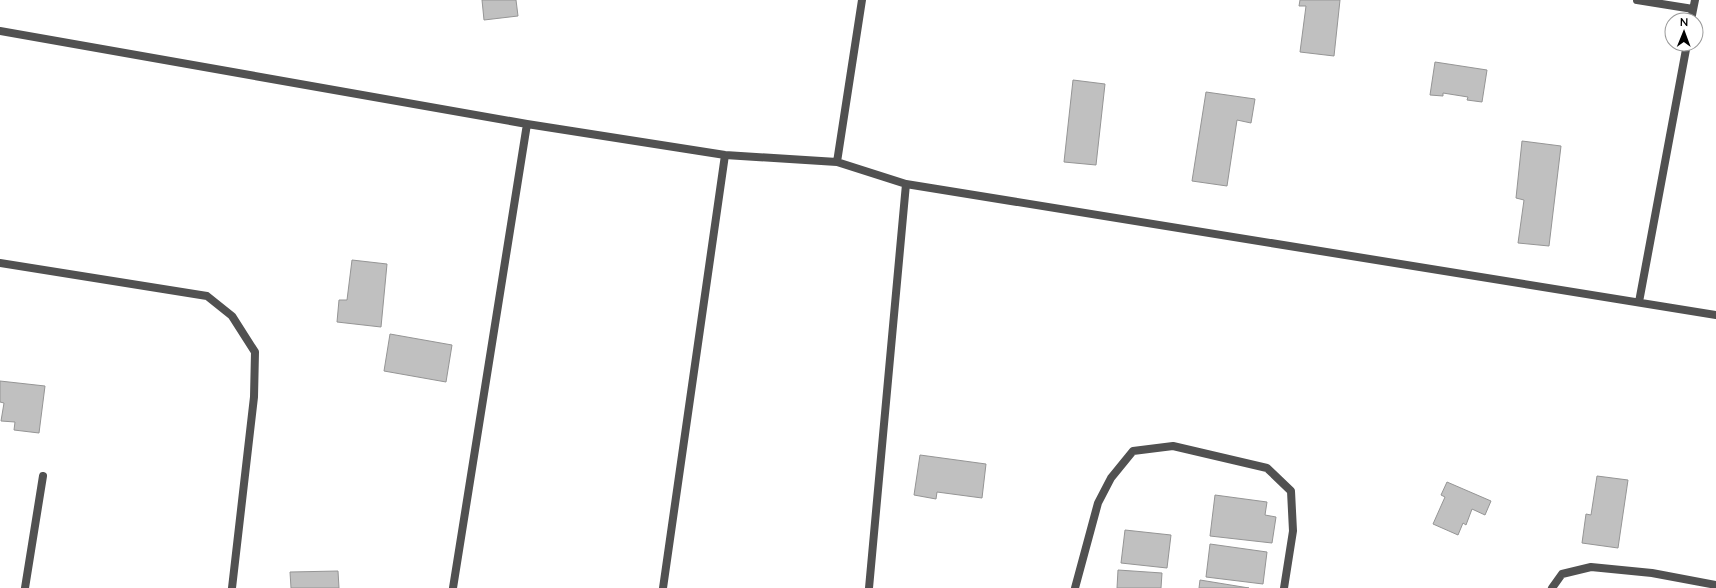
<svg xmlns="http://www.w3.org/2000/svg" width="1716" height="588" font-family="Lato,sans-serif">
  <style>
    .building { fill: #c0c0c0; stroke: #959595 }
    .lines { fill: none; stroke-linecap: round; stroke-linejoin: round }
    .street { stroke: #515151; stroke-width: 8 }
  </style>
  <rect width="100%" height="100%" fill="#fff"/>
  <!-- building -->
  <path class="building" d="M482,0H516L518,16L484,20Z
    M1300,0H1340L1334,56L1300,52L1306,6H1299Z
    M1435,62L1487,70L1482,102L1467,100L1468,97L1443,93V96L1430,95Z
    M1073,80L1105,84L1096,165L1064,162Z
    M1206,92L1255,99L1251,123L1237,120L1227,186L1192,181Z
    M1522,141L1561,146L1549,246L1518,243L1524,200L1516,198Z
    M352,260L387,264L381,327L337,322L339,300H347Z
    M390,334L452,345L446,382L384,371Z
    M0,381L45,386L39,433L14,430L15,422L1,421L4,403L0,402Z
    M920,455L986,464L982,498L937,492L936,499L914,495Z
    M1597,476L1628,480L1618,548L1582,543L1586,514L1591,515Z
    M1447,482L1491,501L1485,515L1472,509L1466,525L1463,523L1458,535L1433,524L1445,497L1441,495Z
    M1215,495L1267,502L1265,515L1276,517L1272,543L1210,536Z
    M1125,530L1171,535L1167,568L1121,563Z
    M1210,544L1267,552L1263,584L1206,577Z
    M1118,570L1162,573L1161,588H1117Z
    M338,571L339,588H291L290,572Z
    M1200,580L1249,588H1199Z"/>
  <g class="lines">
    <!-- street -->
    <path class="street" d="M1637,0L1693,9
      M1691,20L1695,0
      M0,31L527,124L725,155L837,162L906,184L1716,315
      M837,162L862,0
      M0,263L207,296L232,316L255,352L254,397L232,588
      M1639,302L1687,44
      M25,588L43,476
      M453,588L527,124
      M663,588L725,155
      M869,588L906,184
      M1075,588L1098,503L1111,478L1133,451L1173,446L1267,468L1291,491L1293,531L1284,588
      M1552,588L1562,574L1591,567L1652,573L1716,585"/>
  </g>
  <!-- north arrow -->
  <g transform="translate(1684 32) rotate(1)"><circle r="19" fill="#ffffff" stroke="#999999"/>
  <path d="M0-3L7 15L0 10L-7 15Z" fill="#000000"/>
  <text y="-6" font-size="11" font-weight="bold" text-anchor="middle" fill="#000000">N</text>
  </g>
</svg>
